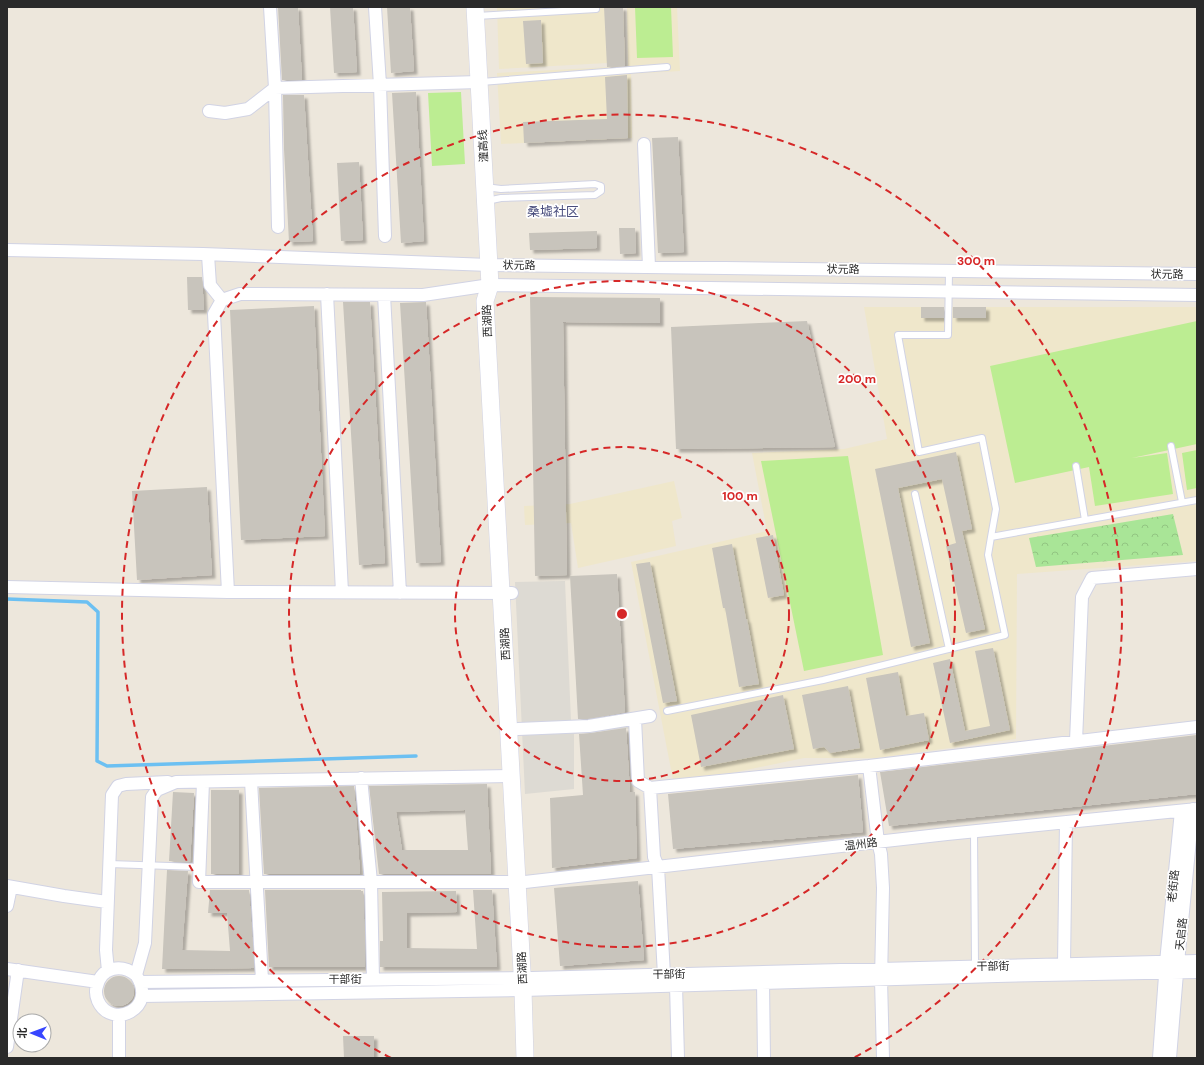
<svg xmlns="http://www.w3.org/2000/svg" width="1204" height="1065" font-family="'DM Sans','Noto Sans SC',sans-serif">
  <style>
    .education { fill: #efe7cb }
    .forest { fill: url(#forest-crowns) }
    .pitch { fill: #bced92 }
    .plaza { fill: #dddad3 }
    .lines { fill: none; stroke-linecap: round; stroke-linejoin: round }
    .stream { stroke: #6cc0f2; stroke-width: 3.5 }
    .building { fill: #c8c4bc; fill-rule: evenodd; filter: url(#shadow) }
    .service-casing { stroke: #d1d3e4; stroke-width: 8 }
    .minor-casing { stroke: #d1d3e4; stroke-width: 14 }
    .secondary-casing { stroke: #d1d3e4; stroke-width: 18 }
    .service { stroke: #fff; stroke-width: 6 }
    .minor { stroke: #fff; stroke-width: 12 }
    .secondary { stroke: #fff; stroke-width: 17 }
    .ring { fill: none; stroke: #d62828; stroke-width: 2; stroke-dasharray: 7 5 }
    .labels { text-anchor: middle; stroke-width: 3.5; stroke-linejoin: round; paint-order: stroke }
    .street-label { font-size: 11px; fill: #2a2a2a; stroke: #fff }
    .quarter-label { font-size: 13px; fill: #494d7d; stroke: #fff }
    .centre { fill: #d62828; stroke: #fff; stroke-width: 2 }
    .ring-label { font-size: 12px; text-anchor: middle; font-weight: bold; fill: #d62828; stroke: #fff; stroke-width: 3.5; stroke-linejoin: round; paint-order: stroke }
  </style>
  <defs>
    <pattern id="forest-crowns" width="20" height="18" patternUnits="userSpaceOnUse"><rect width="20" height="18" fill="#a9e597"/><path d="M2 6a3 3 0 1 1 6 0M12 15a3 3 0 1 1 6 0" fill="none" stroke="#92c582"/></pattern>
    <filter id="shadow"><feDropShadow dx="3.5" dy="3.5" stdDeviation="1" flood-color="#0004"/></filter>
  </defs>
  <rect width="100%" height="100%" fill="#ede7dc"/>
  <!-- education -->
  <path class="education" d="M497,7H623L625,62L499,69Z
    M627,7H677L680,71L631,74L632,138L501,144L497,73L628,66Z
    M864,307H1197V561L1017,574L1016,739L876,758H804L674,785L631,562L767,531L752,453L844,449L887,439Z
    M674,481L682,518L672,521L676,546L578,568L571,523L525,525L524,506L570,504Z"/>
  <!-- forest -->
  <path class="forest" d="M1173,514L1183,555L1036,567L1029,538Z"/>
  <!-- pitch -->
  <path class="pitch" d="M635,7H671L673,57L637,58Z
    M461,92L465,164L432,166L428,93Z
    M1197,321V444L1132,458L1167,453L1173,494L1095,506L1089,467L1015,483L990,366Z
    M1197,450V488L1187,490L1182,453Z
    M848,456L883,655L804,671L761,461Z"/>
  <!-- plaza -->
  <path class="plaza" d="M565,581L571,721L632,716L635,728L574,734V789L525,794L515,582Z"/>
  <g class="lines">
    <!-- stream -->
    <path class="stream" d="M7,599L87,602L98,612L97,761L107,766L416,756"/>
  </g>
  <!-- building -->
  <path class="building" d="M278,7H298L302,80H282Z
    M330,7H353L357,72L334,73Z
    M387,7H410L414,71L391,73Z
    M604,7H623L625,66L607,67Z
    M541,20L543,63L526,64L523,21Z
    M627,75L628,138L524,143L523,122L607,119L605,77Z
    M416,92L424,241L401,243L392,93Z
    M283,95H304L313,241L289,242L284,149Z
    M678,137L684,252L658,253L652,138Z
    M359,162L363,240L341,241L337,163Z
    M619,228H635L636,253L620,254Z
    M597,231V248L530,250L529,233Z
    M187,277H202L204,310H188Z
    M530,297L660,298V323L563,322L567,575L535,576Z
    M343,302H370L385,563L359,565Z
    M426,302L441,562L416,563L400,303Z
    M314,306L325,536L241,540L230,310Z
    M921,307H944V318H921Z
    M953,307H986V318H953Z
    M807,321L835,447L676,449L671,327Z
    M956,452L972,529L962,531L985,629L966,633L946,546L956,543L942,479L898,488L930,643L911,647L875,469Z
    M207,487L212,575L137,580L132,491Z
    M773,535L784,595L768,598L756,538Z
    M732,544L746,619H747L759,684L739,687L725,608H723L712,548Z
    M650,562L677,701L663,703L636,564Z
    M617,574L625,712L588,719H578L570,576Z
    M993,648L1010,730L950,743L933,663L950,659L965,731L990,726L975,651Z
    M898,672L906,716L924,713L929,740L880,750L866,678Z
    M848,686L860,748L830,753L824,747L813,749L802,695Z
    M783,695L794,749L701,767L691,715Z
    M626,728L630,792H635L637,858L552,868L550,798L583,795L579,734L590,733Z
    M1197,735V794L889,826L880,772Z
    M858,775L863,832L673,849L668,794Z
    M487,784L491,874H379L369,786ZM465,810L468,850H402L396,812Z
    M354,786L360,874H264L259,788Z
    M211,790H239V874H211Z
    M173,792L194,793L190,862H189L169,861Z
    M167,870L188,871L182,950L230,951L227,913H208L210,890H249L254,968L162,969Z
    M638,881L644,960L560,966L554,888Z
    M265,890H361V891H363L364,919L365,967H269Z
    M473,890H492L497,967H380V941H383L382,892L456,891L457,912L407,913V948L477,949Z
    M104 991a15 15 0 1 1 30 0a15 15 0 1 1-30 0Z
    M343,1036H374V1058H344Z"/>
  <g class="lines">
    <!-- service casing -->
    <g class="service-casing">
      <path id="service" d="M477,16L596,9
        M481,82L667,67
        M485,187L501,189L595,184L601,186V191L595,195L501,198L487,201
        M949,271L948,335H898L919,452L982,438L996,509L991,537
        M1171,446L1182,502
        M1076,466L1085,520
        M915,494L949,649
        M667,711L823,680L1005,635L988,555L991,537L1197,500
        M974,831L975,966
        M109,864L200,867"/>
    </g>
    <!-- minor casing -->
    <g class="minor-casing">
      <path id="minor" d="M270,7L275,88L278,227
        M375,7L380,85L385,236
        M209,111L225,113L248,109L275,88L479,82
        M644,144L649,267
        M7,250L203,254L489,265L1197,274
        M208,255L210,285L222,300
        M327,294L342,592
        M384,295L400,593
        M7,587L228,592L512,593
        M228,592L214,314L222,300L240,294L423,295L490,285L1197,295
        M635,719L638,781L650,788L654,857L658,867L664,975L676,985L678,1058
        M518,729L589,726L650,716
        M1076,741L1082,597L1092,578L1197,569
        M869,766L878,842L881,854L883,888L881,979L883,1058
        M361,778L371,882L373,979
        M251,781L262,980
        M203,782L199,882H525L947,834L1197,809
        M650,788L869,766L1197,727
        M7,886L64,896L107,902
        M7,906L11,887
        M1064,964L1066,822
        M7,969L98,982
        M108,971L106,950L112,795L118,786L126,784L168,782
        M136,975C122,964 102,966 97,986C95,991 96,996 98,1001C111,1030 159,1009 136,975L145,943L152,797L157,790L176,782L512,776
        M140,982L531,978L1197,961
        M763,982L764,1058
        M142,996L523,990L997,976L1197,972
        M7,1047L18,970
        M119,1058V1015
        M1159,1058L1166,962L1181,811
        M1170,1058L1177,973L1193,809"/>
    </g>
    <!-- secondary casing -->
    <g class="secondary-casing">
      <path id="secondary" d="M475,7L490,285L485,301L523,990L525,1058"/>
    </g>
    <!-- service -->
    <use href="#service" class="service"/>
    <!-- minor -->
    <use href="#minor" class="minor"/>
    <!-- secondary -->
    <use href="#secondary" class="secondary"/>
  </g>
  <!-- distance rings -->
  <g class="ring">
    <circle cx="622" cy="614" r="167"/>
    <circle cx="622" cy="614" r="333"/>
    <path d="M391 1058A500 500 0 1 1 853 1058"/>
  </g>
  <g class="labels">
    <!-- street labels -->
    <g class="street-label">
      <text transform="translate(483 146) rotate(-93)" y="4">潼高线</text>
      <text transform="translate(519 265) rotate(1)" y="4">状元路</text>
      <text transform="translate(843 269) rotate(1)" y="4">状元路</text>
      <text transform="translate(1167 274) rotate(1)" y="4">状元路</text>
      <text transform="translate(487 321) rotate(-92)" y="4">西湖路</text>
      <text transform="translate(505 644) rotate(-93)" y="4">西湖路</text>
      <text transform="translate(861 844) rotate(-7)" y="4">温州路</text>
      <text transform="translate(1173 886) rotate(-84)" y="4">老街路</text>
      <text transform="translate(1181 934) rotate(-84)" y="4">天启路</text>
      <text transform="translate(993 966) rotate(-1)" y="4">干部街</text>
      <text transform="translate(522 968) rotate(-93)" y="4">西湖路</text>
      <text transform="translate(669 974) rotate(-1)" y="4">干部街</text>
      <text x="345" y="983">干部街</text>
    </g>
    <!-- quarter labels -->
    <g class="quarter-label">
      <text x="553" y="216">桑墟社区</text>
    </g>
  </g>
  <circle cx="622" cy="614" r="6" class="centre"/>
  <g class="ring-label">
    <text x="976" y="265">300 m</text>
    <text x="857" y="383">200 m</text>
    <text x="740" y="500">100 m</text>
  </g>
  <!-- border -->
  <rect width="1204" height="1065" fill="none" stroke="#2a2a2a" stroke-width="16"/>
  <!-- north arrow -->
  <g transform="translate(32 1033) rotate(271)"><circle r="19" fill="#ffffff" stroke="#aaaaaa"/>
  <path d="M0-3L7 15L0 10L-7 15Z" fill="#3746ff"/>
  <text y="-6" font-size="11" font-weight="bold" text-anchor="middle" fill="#2a2a2a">北</text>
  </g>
</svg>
